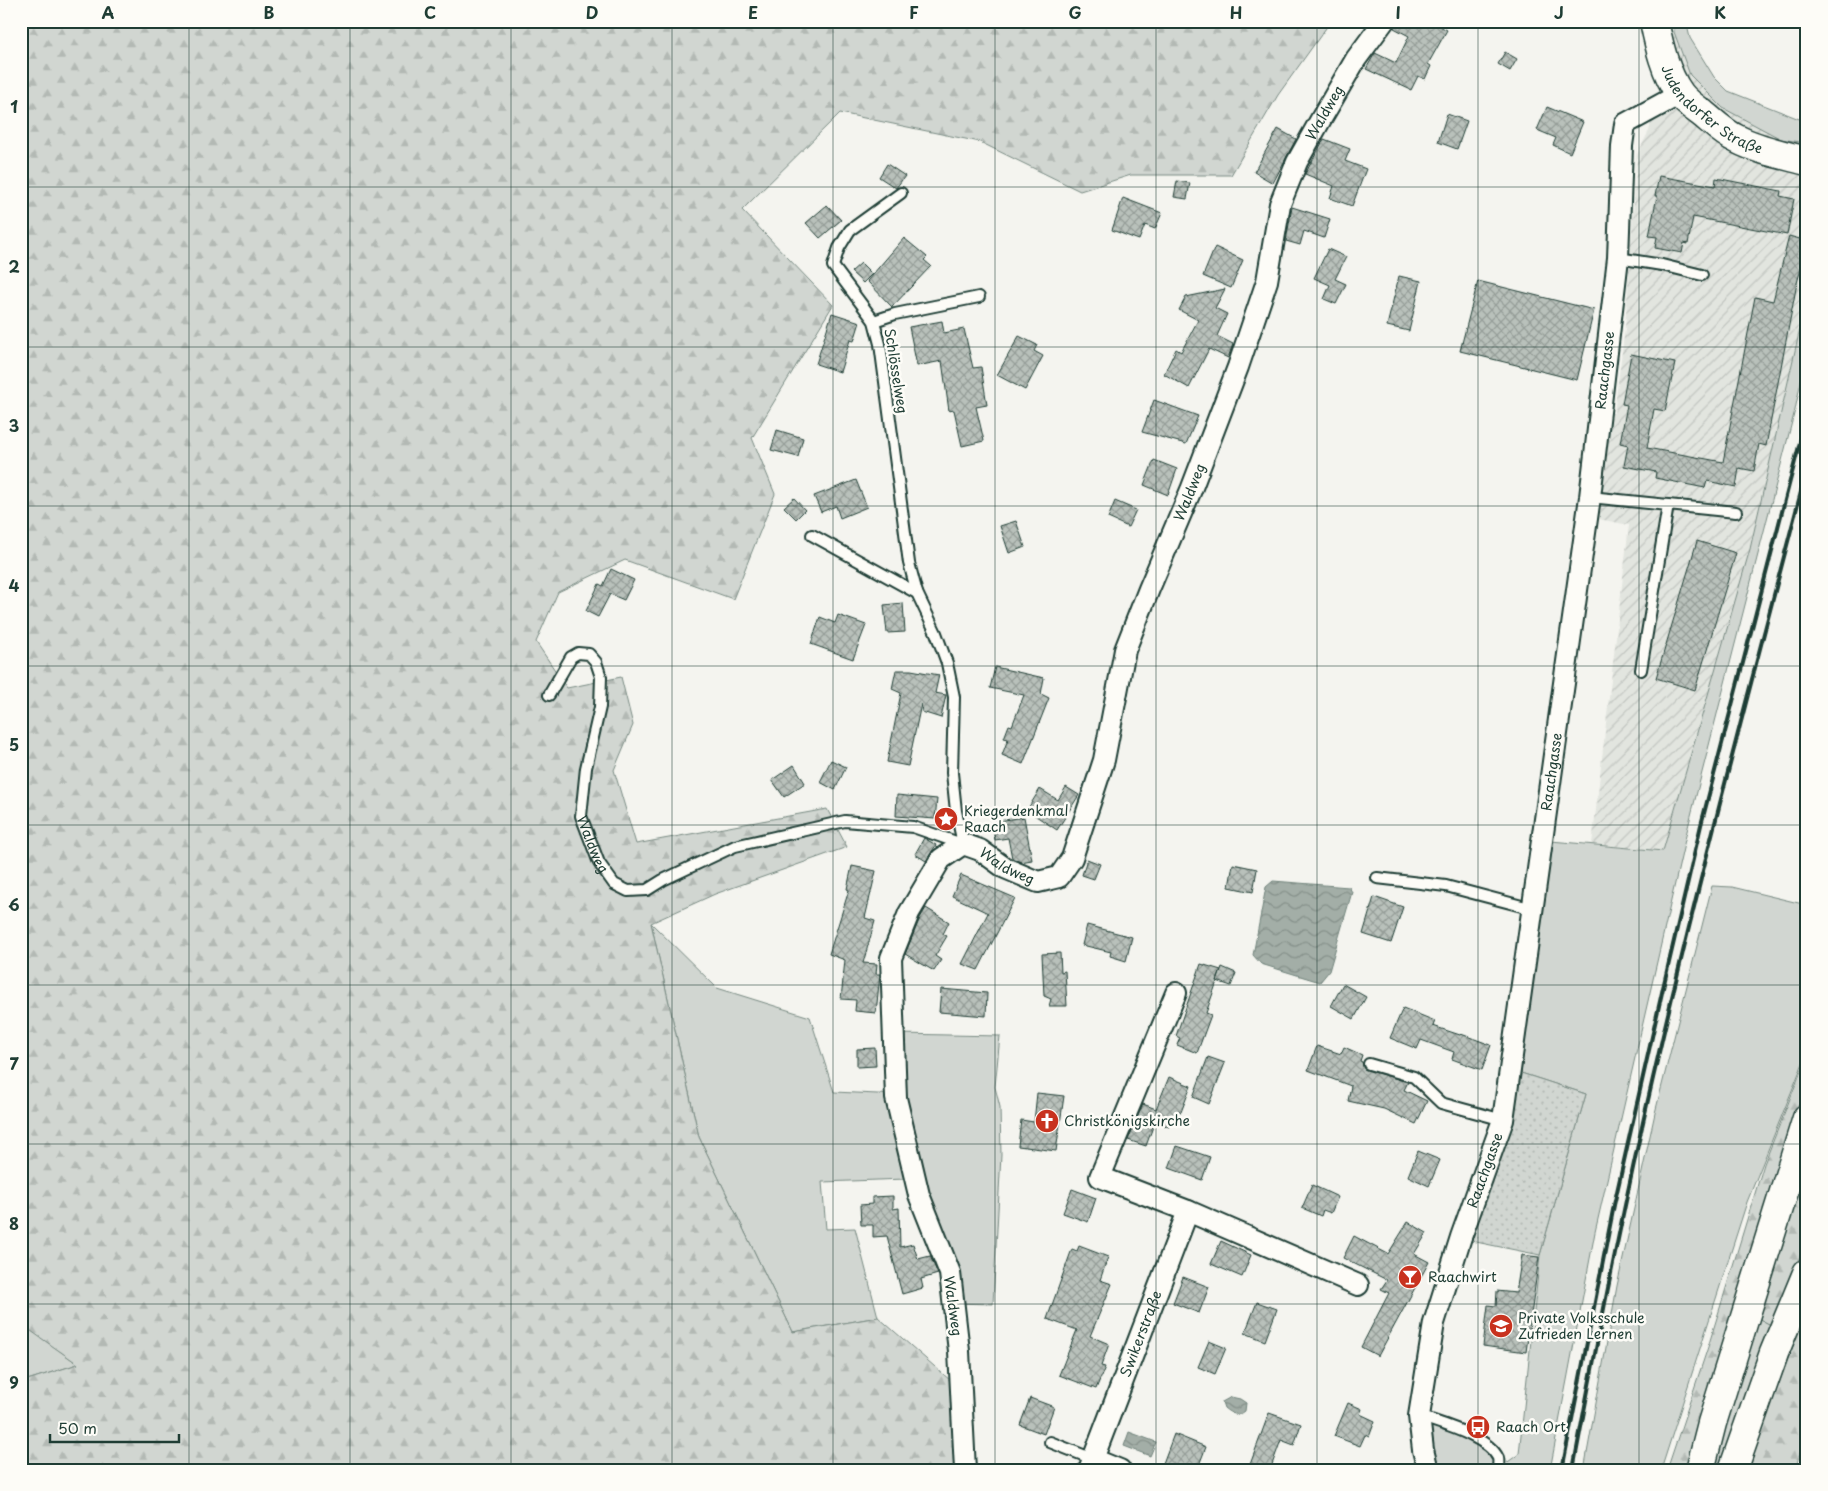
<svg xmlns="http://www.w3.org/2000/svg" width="1828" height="1491" font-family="'Playpen Sans',sans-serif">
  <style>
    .industrial { fill: url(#industrial-furrows) }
    .green { fill: #d1d6d1; stroke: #788a82 }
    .forest { fill: url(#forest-firs); stroke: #788a82 }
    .park { fill: url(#park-dots); stroke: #788a82 }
    .water { fill: url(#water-waves); stroke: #6e8179 }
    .building { fill: url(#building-cross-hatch); stroke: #1f3d34 }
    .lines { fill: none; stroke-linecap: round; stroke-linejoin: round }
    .lane-casing { stroke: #1f3d34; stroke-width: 14 }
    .street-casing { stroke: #1f3d34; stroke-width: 24 }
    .secondary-casing { stroke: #1f3d34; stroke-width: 31 }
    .highway-casing { stroke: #1f3d34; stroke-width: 31 }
    .lane { stroke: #fdfcf7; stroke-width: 10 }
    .street { stroke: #fdfcf7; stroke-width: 20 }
    .secondary { stroke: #fdfcf7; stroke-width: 28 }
    .highway { stroke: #fdfcf7; stroke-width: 28 }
    .rail { stroke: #1f3d34; stroke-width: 4 }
    .grid { fill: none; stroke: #1f3d34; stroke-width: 1; stroke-opacity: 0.55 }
    .labels { text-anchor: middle; stroke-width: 5; stroke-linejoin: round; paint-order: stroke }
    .street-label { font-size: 14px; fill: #1f3d34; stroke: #fdfcf7 }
    .poi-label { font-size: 14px; fill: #1f3d34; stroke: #fdfcf7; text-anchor: start }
    .neatline { fill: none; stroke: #1f3d34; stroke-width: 2 }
    .grid-label { font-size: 16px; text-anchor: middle; font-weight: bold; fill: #1f3d34 }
  </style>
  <defs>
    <pattern id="industrial-furrows" width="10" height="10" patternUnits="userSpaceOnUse" patternTransform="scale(1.25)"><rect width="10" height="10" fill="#e2e5df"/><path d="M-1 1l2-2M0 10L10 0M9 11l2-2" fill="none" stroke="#c1c5c0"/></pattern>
    <pattern id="forest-firs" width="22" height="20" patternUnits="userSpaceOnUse" patternTransform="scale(1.25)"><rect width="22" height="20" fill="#d1d6d1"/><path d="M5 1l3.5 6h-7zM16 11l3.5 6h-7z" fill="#b3b9b4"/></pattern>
    <pattern id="park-dots" width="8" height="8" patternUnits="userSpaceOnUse" patternTransform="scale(1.25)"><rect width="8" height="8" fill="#d1d6d1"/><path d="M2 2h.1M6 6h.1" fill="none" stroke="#b3b9b4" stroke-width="1.8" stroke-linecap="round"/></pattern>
    <pattern id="water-waves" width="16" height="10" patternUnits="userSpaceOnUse" patternTransform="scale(1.25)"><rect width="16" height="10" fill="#a3aea7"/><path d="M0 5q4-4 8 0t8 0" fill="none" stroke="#848f89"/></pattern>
    <pattern id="building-cross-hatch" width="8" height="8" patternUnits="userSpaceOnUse" patternTransform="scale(1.25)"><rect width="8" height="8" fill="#b9c1bb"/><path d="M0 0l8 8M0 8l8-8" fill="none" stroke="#969e99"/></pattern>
  </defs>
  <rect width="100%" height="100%" fill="#f4f4ef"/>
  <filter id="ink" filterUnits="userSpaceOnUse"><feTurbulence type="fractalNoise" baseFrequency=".02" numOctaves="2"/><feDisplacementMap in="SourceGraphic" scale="10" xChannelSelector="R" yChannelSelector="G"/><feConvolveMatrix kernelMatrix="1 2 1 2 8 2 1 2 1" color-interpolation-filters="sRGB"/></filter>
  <g filter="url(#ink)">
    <!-- industrial -->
    <path class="industrial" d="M1674,32L1690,75L1781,139L1807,143V298L1750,549L1663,851L1592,844L1629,525L1578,515L1589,411L1614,413L1625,329L1637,155L1649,131Z"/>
    <!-- green -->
    <path class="green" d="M1674,21H1686L1690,38L1714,77L1728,91L1807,122V143L1781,139L1723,108L1690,75L1674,32Z
      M1807,298V352L1795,410L1687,831L1595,1232L1550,1470H1505V1464L1519,1454L1540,1255L1586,1094L1521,1073L1551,841L1663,851L1750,549Z
      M1712,886L1732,887L1807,905V1053L1747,1202L1661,1470H1584L1617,1286L1655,1113Z
      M651,923L717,988L810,1017L834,1092L899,1095L898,1034L1000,1036L995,1087L1000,1107L1001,1155L993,1304L949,1303L943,1269L906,1179L822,1182L826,1229L855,1228L878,1317L793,1332L699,1137Z
      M1754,1316L1771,1325L1720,1470H1707Z
      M21,1323L78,1364L21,1382Z
      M1419,1416L1488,1447L1498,1470H1428Z"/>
    <!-- forest -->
    <path class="forest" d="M21,21H1331L1278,95L1231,175H1131L1080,191L980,142L840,113L742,210L833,305L752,438L775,494L733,599L625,560L558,592L536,642L567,688L621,677L633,725L614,770L636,844L827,809L847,847L715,894L651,923L699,1137L793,1332L878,1317L951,1381L965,1470H21V1382L78,1364L21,1324Z
      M1807,1056V1098L1688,1470H1667L1708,1347L1764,1164Z
      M1807,1148V1239L1771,1325L1754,1316Z
      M1807,1309V1430L1795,1470H1746Z"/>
    <!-- park -->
    <path class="park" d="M1521,1073L1586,1094L1540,1255L1471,1241L1505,1145Z"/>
    <!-- water -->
    <path class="water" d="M1273,881L1349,887L1352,892L1329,971L1320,982L1261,964L1253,955L1266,887Z
      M1231,1397L1240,1399L1246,1403L1245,1411C1238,1417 1231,1414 1224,1408L1222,1402Z
      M1129,1432L1156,1442L1150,1456L1124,1446Z"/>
    <!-- building -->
    <path class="building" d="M1396,21H1431L1447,30L1428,64L1431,66L1425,79L1418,76L1411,90L1366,69L1375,53L1396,63L1409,36L1394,28Z
      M1505,52L1517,59L1510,71L1498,64Z
      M1547,107L1583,122L1570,153L1553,145L1556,138L1537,130Z
      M1447,114L1467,121L1457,149L1438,142Z
      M1278,129L1296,139L1273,183L1254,172Z
      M1324,139L1350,149L1345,161L1366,169L1352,206L1330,198L1334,186L1305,174Z
      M887,164L905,176L896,188L879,177Z
      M1659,176L1715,186L1716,178L1781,191L1780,196L1794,199L1787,235L1693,217L1688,244L1684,243L1682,253L1655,248L1657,237L1649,236L1657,196H1655Z
      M1177,181L1190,183L1187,199L1174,197Z
      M1123,198L1162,213L1155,229L1145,225L1139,240L1112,230Z
      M827,205L841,220L820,238L806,223Z
      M1292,207L1330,219L1324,238L1304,231L1300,245L1286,241Z
      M1789,236L1807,241V247L1797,283L1766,446L1759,444L1754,471L1739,468L1736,487L1707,481L1705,488L1655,478L1656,472L1624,466L1628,445L1620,443L1627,405L1622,404L1631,354L1675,363L1665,411L1654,409L1647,448L1723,462L1755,297L1773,301Z
      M904,238L927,257L924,260L931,266L892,307L867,281Z
      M1215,247L1243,260L1231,288L1203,276Z
      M1328,249L1346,257L1335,279L1346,284L1336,304L1324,299L1330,285L1314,278Z
      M861,263L872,274L863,283L851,272Z
      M1399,276L1421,281L1409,331L1387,326Z
      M1478,281L1594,310L1577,380L1460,351Z
      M1225,289L1215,308L1227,314L1217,336L1233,344L1228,358L1209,349L1189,388L1164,374L1176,349L1181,352L1198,320L1179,310L1186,297Z
      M832,313L860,322L854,341L850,340L840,372L816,364Z
      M942,321L944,333L964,329L973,368L981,367L987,405L976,407L984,441L962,446L954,410L949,411L942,361L917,366L909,327Z
      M1019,336L1037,345L1034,351L1043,356L1025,390L997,375Z
      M1154,400L1198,416L1186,444L1142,432Z
      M777,430L803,438L798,457L771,450Z
      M1154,460L1177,469L1168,495L1144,485Z
      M856,480L867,507L840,518L836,506L821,512L814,496Z
      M794,498L805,510L796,519L784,507Z
      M1115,501L1136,510L1128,527L1108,518Z
      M1016,521L1025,547L1009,553L1000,526Z
      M1697,541L1736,553L1695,690L1656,678Z
      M611,569L634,580L624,600L610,594L598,617L586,611L599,584L603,586Z
      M903,603L905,632L887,633L884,605Z
      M838,615L866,625L853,659L811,644L820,617L835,623Z
      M995,667L1044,678L1041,694L1049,698L1023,764L1002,755L1008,739L1004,738L1009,725L1012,726L1024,695L990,688Z
      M896,670H911L939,675L935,693L946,695L941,718L922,712L921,704L908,766L887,762L901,693L892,689Z
      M831,760L846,767L835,790L820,782Z
      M794,765L805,783L784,797L772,780Z
      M1066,787L1079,795L1057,830L1027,810L1040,789L1058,800Z
      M897,795L937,799L935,819L896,816Z
      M1024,817L1032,860L1020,862L1012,858L1008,838L995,840L992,822Z
      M924,838L936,845L926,861L915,854Z
      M1087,859L1100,864L1094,879L1082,875Z
      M1233,864L1257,869L1253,892L1229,887Z
      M852,866L876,871L865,918L875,921L863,963L877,964L876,974H880L876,1013L855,1011L856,1000L841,999L845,960L829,954L849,890L847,889Z
      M961,875L1015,898L978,970L962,964L988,913L952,896Z
      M1374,897L1403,907L1391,943L1363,934Z
      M926,908L949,922L943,934L947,936L935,956L941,960L934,971L905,954L920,918Z
      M1087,925L1132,937L1126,961L1110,956L1111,952L1082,945Z
      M1060,953L1061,972L1065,971L1067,1006H1049L1051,999L1044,996L1042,954Z
      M1201,964L1221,970L1206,1013L1211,1015L1197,1053L1177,1045L1180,1038L1176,1036Z
      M1222,967L1236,973L1231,986L1217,981Z
      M1343,984L1366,997L1354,1019L1331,1006Z
      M941,989L987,993L986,1016L939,1012Z
      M1403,1008L1435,1021L1433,1026L1460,1035L1461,1034L1491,1045L1482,1070L1452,1059L1454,1052L1421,1040L1417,1049L1390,1038Z
      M1317,1046L1341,1054L1344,1047L1362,1055L1360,1061L1362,1062L1364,1069L1408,1082L1404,1090L1427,1101L1416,1124L1384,1109L1348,1101L1351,1086L1308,1070Z
      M875,1048L876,1066L857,1067V1049Z
      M1208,1057L1225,1063L1209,1104L1193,1097Z
      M1169,1077L1191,1086L1181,1112L1176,1110L1169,1127L1155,1121L1146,1146L1128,1140L1143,1104L1156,1109Z
      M1037,1093L1064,1096L1056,1151L1018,1146L1021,1120L1034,1122Z
      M1177,1146L1210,1157L1202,1180L1169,1168Z
      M1418,1151L1440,1160L1429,1186L1408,1176Z
      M1312,1185L1338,1197L1331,1213L1323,1210L1321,1216L1302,1208Z
      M1072,1189L1096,1198L1088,1222L1063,1213Z
      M893,1196V1209L899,1208L900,1247L913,1244L918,1259L930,1256L938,1274L921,1279L923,1288L902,1294L887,1236L873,1237V1225H861L860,1205L872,1204V1197Z
      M1408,1222L1427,1233L1414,1254L1429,1262L1378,1356L1361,1347L1389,1293L1381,1289L1387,1280L1343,1258L1354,1236L1388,1254Z
      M1221,1241L1251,1255L1242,1277L1211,1264Z
      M1079,1246L1108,1257L1100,1280L1112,1284L1090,1336L1109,1344L1101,1366L1105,1367L1096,1389L1059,1375L1077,1330L1047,1319L1072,1249L1077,1251Z
      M1522,1255L1539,1257L1526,1352L1483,1346L1488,1305L1496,1306L1497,1291L1516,1293Z
      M1183,1277L1209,1287L1199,1313L1173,1303Z
      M1257,1302L1277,1309L1265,1341L1245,1333Z
      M1209,1341L1226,1348L1215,1374L1198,1367Z
      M1030,1398L1054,1407L1044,1434L1020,1425Z
      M1348,1403L1362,1409L1360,1414L1375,1421L1369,1437L1365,1435L1360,1446L1334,1436Z
      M1269,1413L1301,1424L1294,1445L1281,1440L1270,1470H1248Z
      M1174,1434L1206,1447L1197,1470H1170L1162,1466Z"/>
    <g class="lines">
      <!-- lane casing -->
      <g class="lane-casing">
        <g id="lane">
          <path d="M901,193L850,230L839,248L833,266L874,321L880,344L909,563L917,593L936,633L947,663L954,697L952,773L956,811L963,844"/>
          <path d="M1618,258L1662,265L1702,275"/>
          <path d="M874,321L895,314L979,297"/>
          <path d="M1590,497L1736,512"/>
          <path d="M812,535L917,593"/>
          <path d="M1641,670L1668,505"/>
          <path id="s1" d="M549,695L571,657L578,653L589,654L596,662L601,677L600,707L586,768L581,816L599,863L614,884L628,891L647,890L663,880L735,846L845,821L913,827L962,844"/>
          <path d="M1377,878L1446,886L1533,909"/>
          <path d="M1369,1064L1414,1077L1441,1103L1503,1120"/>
          <path d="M1419,1416C1441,1424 1488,1436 1498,1458C1499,1461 1498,1466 1498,1470"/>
          <path d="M1050,1442L1093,1459"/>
        </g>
      </g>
      <!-- street casing -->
      <g class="street-casing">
        <g id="street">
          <path d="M1176,993L1100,1177L1188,1211L1358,1285"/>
          <path id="s2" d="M1093,1459L1188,1211"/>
          <path id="s3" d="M965,1470L959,1351L950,1273L919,1195L896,1098L891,958L909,913L941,859L963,844L980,850L1005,868L1038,882L1059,877L1072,858L1104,760L1125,650L1149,589L1191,490L1238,367L1267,281L1280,204L1297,162L1321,119L1356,59L1384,21"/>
          <path d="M1089,1470L1093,1459L1120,1470"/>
          <path id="s4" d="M1428,1470L1423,1450L1419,1416L1434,1323L1461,1237L1503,1120L1590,497L1618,258L1622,146L1625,124L1680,94"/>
        </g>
      </g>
      <!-- secondary casing -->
      <g class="secondary-casing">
        <g id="secondary">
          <path id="s5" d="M1654,21C1659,45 1665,73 1680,94C1686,102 1695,108 1703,114C1714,123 1724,133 1737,139C1758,150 1784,155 1807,161"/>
          <path d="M1700,1470L1712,1423L1807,1118"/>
        </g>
      </g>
      <!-- highway casing -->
      <g class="highway-casing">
        <path id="highway" d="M1733,1470L1774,1353L1807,1273"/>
      </g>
      <!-- lane -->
      <use href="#lane" class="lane"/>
      <!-- street -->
      <use href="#street" class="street"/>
      <!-- secondary -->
      <use href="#secondary" class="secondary"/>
      <!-- highway -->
      <use href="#highway" class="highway"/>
      <!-- rail -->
      <path class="rail" d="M1562,1470L1614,1205L1663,988L1701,825L1807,415
        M1573,1470C1596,1346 1620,1223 1648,1100C1696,889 1752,679 1807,469"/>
    </g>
  </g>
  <!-- grid -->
  <path class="grid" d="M189,21V1470M350,21V1470M511,21V1470M672,21V1470M833,21V1470M995,21V1470M1156,21V1470M1317,21V1470M1478,21V1470M1639,21V1470M21,187H1807M21,347H1807M21,506H1807M21,666H1807M21,825H1807M21,985H1807M21,1144H1807M21,1304H1807"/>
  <!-- icons -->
  <defs>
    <g id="sight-disc" transform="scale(1.25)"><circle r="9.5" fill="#c8321e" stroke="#fdfcf7"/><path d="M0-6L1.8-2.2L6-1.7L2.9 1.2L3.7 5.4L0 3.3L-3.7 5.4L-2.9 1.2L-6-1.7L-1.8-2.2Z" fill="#fff"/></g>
    <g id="church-disc" transform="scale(1.25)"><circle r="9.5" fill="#c8321e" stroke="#fdfcf7"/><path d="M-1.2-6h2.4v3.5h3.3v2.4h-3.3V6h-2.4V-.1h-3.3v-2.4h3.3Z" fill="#fff"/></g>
    <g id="bar-disc" transform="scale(1.25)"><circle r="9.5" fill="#c8321e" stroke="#fdfcf7"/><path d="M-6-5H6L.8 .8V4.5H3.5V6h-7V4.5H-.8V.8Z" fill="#fff"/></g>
    <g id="school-disc" transform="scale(1.25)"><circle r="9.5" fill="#c8321e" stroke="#fdfcf7"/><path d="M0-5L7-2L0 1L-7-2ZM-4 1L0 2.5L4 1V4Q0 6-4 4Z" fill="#fff"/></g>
    <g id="bus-disc" transform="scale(1.25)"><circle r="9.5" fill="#c8321e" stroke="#fdfcf7"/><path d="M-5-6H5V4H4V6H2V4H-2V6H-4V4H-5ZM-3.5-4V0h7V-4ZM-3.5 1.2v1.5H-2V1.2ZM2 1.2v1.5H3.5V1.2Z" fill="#fff"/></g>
  </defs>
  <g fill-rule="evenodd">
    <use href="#sight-disc" x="946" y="819"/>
    <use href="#church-disc" x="1047" y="1121"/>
    <use href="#bar-disc" x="1410" y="1277"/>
    <use href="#school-disc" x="1501" y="1326"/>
    <use href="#bus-disc" x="1478" y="1427"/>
  </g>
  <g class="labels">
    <!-- street labels -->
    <g class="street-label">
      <text dy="5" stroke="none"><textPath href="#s5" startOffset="112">Judendorfer Straße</textPath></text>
      <text dy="5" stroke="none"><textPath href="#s3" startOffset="1579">Waldweg</textPath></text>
      <text dy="5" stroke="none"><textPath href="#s4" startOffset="1120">Raachgasse</textPath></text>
      <text transform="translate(896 371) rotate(81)" y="5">Schlösselweg</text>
      <text dy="5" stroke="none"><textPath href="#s3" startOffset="1174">Waldweg</textPath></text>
      <text dy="5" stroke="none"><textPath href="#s4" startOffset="715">Raachgasse</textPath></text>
      <text dy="5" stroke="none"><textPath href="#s1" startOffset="261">Waldweg</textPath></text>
      <text dy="5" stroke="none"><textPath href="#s3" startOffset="709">Waldweg</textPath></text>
      <text dy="5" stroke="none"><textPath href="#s4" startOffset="310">Raachgasse</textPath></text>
      <text transform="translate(953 1306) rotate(82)" y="5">Waldweg</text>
      <text dy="5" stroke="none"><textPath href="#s2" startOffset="134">Swikerstraße</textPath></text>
    </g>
    <!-- poi labels -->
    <g class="poi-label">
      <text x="964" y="816">Kriegerdenkmal<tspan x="964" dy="16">Raach</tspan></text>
      <text x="1064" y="1126">Christkönigskirche</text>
      <text x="1428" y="1282">Raachwirt</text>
      <text x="1518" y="1323">Private Volksschule<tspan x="1518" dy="16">Zufrieden Lernen</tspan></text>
      <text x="1496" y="1432">Raach Ort</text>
    </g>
  </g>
  <!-- margin -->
  <rect width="1828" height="1491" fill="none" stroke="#fdfcf7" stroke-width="55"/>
  <!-- scale -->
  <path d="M50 1434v8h129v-8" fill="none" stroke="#1f3d34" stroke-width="2.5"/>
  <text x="58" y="1434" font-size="15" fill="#1f3d34" stroke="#fdfcf7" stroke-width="4" paint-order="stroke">50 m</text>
  <rect x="28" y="28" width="1772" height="1436" class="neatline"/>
  <g class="grid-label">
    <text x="108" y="19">A</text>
    <text x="269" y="19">B</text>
    <text x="430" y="19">C</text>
    <text x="592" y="19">D</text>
    <text x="753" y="19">E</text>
    <text x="914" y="19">F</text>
    <text x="1075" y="19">G</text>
    <text x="1236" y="19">H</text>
    <text x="1398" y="19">I</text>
    <text x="1559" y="19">J</text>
    <text x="1720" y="19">K</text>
    <text x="14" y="113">1</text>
    <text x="14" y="273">2</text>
    <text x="14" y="432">3</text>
    <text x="14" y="592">4</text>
    <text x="14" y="751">5</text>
    <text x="14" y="911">6</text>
    <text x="14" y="1070">7</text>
    <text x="14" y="1230">8</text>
    <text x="14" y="1389">9</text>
  </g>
</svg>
